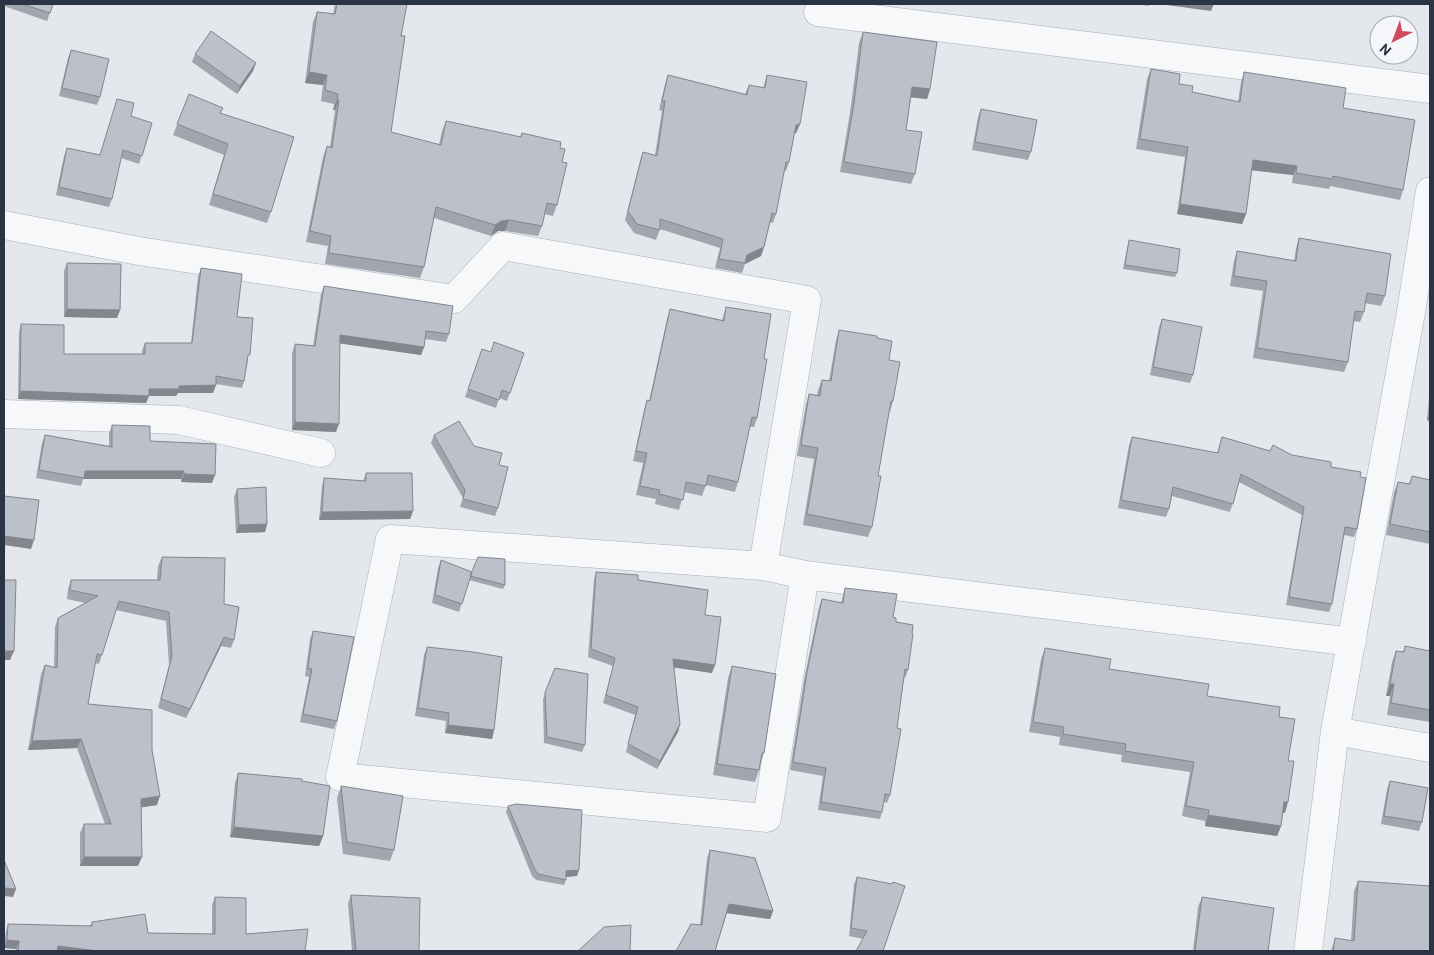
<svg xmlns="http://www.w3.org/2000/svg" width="1434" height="955" font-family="Overpass,sans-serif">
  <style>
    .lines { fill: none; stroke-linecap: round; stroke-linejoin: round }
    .street-casing { stroke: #a9aeb7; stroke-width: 29 }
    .street { stroke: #f7f8fa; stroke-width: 28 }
    .wall { fill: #a1a5ae }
    .shaded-wall { fill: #83868d }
    .building { fill: #bbc0ca; stroke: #83868d }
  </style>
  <rect width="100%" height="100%" fill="#e4e7ec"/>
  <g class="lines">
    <!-- street casing -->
    <g class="street-casing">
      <path id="street" d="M818,12L1430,89
        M4,225L139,251L454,299L503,246L807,300L763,566
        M4,414L179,420L321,453
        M805,575L767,818L340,777L390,539L763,566L805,575L1352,642
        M1335,731L1430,748
        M1308,951L1335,731L1411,312L1430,191"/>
    </g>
    <!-- street -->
    <use href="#street" class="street"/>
  </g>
  <!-- wall -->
  <path class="wall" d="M4,4H53L47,21L4,6Z
    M335,4H407L402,28L391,132L439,145L442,131L446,121L520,137L522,133L560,148L562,162L557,205L553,216L545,214L542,226L538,236L505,231H498L491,236L434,218L424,267L420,278L325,264L328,246L306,242L323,157L327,146L330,147L335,110H333L334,104L321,101L323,85L305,83L313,22L317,12L333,14Z
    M1138,4H1150L1148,6Z
    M863,32L930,89L927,99L911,97L906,130L915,174L911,184L840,172L850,113L859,43Z
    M71,50L100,97L97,105L59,96L68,58Z
    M195,54L256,63L253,71L237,94L192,62Z
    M1151,69L1179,84L1192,92L1238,102L1241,82L1244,72L1343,108L1403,190L1400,200L1330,186L1329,189L1292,183L1293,175L1252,170L1246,214L1242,224L1177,214L1185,157L1136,149L1147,79Z
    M668,75L745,94L749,85L763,88L767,75L800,124L796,133H794L789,162L786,171H784L776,214L773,223L770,222L764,247L761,256L745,264L742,273L715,268L720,248L660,229L656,240L634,233L625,220L640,161L643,152L655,155L662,111L659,110L665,84Z
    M189,94L221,113L271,212L267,223L209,205L224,155L173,135Z
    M981,109L1031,152L1028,160L972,150L978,117Z
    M131,116L152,123L139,164L121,158L112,199L109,207L56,195L64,156L67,148L99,155Z
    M1299,238L1385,296L1381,306L1365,303L1364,312L1360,322L1353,321L1348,362L1344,372L1253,358L1263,291L1230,286L1234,261L1237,251L1294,261L1296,248Z
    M1129,240L1177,273L1175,277L1123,269L1128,244Z
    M67,263L120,310L117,318L64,317V271Z
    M201,268L237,317L248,361L244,381L242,388L216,384L213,393H178L176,396H149L146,403L18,399L19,332L21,324L64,354H142V350L145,343H191L198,276Z
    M324,286L449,334L446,342L425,339L424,347L421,355L339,343L336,432L292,430V353L295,344L313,346L321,294Z
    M726,307L764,359L757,418L754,427H750L738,482L735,492L706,485L702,496L684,492L679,510L655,504L656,499L636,495L643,463L633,461L644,410L647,400L649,401L667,319L670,309L722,320Z
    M1162,319L1193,375L1190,383L1150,375L1159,327Z
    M839,330L877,338L889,360L893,401L890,412H889L878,476L872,527L868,537L803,525L814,459L797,456L806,404L809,394L817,395L818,390L822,380L829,381L836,340Z
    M494,342L524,353L507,401L499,398L496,408L465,397L482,349L491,352Z
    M1430,387V421L1427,420Z
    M112,425L150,441L212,483L181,482V479H83L81,486L36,478L42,443L45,435L109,446V433Z
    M434,435L474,446L499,465L498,508L495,516L460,507L463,498L431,443Z
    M1132,437L1217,453L1222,437L1270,451L1292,455L1331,467L1360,477L1357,529L1354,537L1344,535L1332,604L1329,612L1286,605L1302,515L1239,482L1230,512L1172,496L1169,509L1166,517L1118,508L1129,445Z
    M366,473L413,511L410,519L319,520L322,486L324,478L363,481Z
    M1412,476L1430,480V544L1386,535L1394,492L1398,482L1409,484Z
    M237,489L267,524L265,532L236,533L234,497Z
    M162,557L224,604L234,640L231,648L221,646L186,718L158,708L169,665L166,621L116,610L99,664L95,663L88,704L152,750L157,805L141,807L138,866H80V833L84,824H105L77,748L28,750L41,674L45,665L54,667L55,627L58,618L85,603L67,599L68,589L71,580H157L158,566Z
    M441,560L505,585L503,589L469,580L459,612L432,603L438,568Z
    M596,572L638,580L705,615L712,673L674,667L680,724L678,732L657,769L626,752L635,715L603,703L613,666L588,657L594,580Z
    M845,588L893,617L896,622L908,670L905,678L904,677L897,728L890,795L887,803L884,802L882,812L880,819L818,810L823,776L790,770L804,680L819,607L822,599L841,603L843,595Z
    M313,631L337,721L334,729L300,722L309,677L305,676L310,639Z
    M1405,646L1430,651V722L1387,715L1390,696H1386L1392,662L1396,651L1403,652Z
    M427,647L494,730L492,739L445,733L446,721L415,716L424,655Z
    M1045,648L1109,669L1207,696L1279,717L1288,761L1285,813H1283L1281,826L1277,836L1205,826V821L1182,816L1190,772L1121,762L1122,755L1059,745L1060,737L1029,732L1041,659Z
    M732,666L764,753L761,762L759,770L755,782L713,775L728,678Z
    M555,668L585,745L582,752L544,743L543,699Z
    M238,773L302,781L323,836L319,846L230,837L235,783Z
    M1390,781L1422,822L1419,831L1381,824L1387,789Z
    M341,786L394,850L390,861L343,854L337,798Z
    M508,806L577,876L566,877V880L564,885L536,880L532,876L506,812Z
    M710,850L773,911L770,919L727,913L715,951L700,925L707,858Z
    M857,877L883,951L863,939L849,936L854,884Z
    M1358,881L1430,951H1331L1335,938L1351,941L1354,891Z
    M351,895L419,951H352L348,903Z
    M215,897L246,934L305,951H16V949L4,948L6,931L8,924L90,926L92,922L148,933L212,934V905Z
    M1202,897L1268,951H1193L1198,907Z"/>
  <!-- shaded-wall -->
  <path class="shaded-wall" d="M1159,4H1214L1211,11Z
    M256,63L253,71L237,94L240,86Z
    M309,72L327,75L323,85L305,83Z
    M912,87L930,89L927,99L908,97Z
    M337,100H339L335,110H333Z
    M800,124L796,133L792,134L796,125Z
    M1253,160L1297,166L1293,175L1249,170Z
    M1180,204L1246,214L1242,224L1177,214Z
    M509,220L505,231H498L491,236L495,225L501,221Z
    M764,247L761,256L745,264L747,255Z
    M67,309L120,310L117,318L64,317Z
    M340,335L424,347L421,355L337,343Z
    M216,385L213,393H178L176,396H149L146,403L18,399L20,391L149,389L179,386Z
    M1430,411V421L1427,420Z
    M295,422L339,424L336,432L292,430Z
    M85,471H184L181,479H83Z
    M184,474L215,475L212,483L181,482Z
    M413,511L410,519L319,520L322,512Z
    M267,524L265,532L236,533L239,525Z
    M4,536L34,540L31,549L4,545Z
    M224,637L221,646L186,718L190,709Z
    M4,651H14L10,660H4Z
    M673,659L715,665L712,673L670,667Z
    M1390,684H1394L1390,696H1386Z
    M680,724L678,732L657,769L660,761Z
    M448,725L494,730L492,739L445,733Z
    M81,739L77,748L28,750L32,741Z
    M160,796L157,805L138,808L141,799Z
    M1284,802H1288L1285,813L1280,812Z
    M1208,815L1281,826L1277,836L1205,826Z
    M234,827L323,836L319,846L230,837Z
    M84,857H142L138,866H80Z
    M579,870L577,876L564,877L566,871Z
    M4,888L16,889L13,897L4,896Z
    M729,904L773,911L770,919L726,913Z
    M7,940L19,941L16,949L4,948Z
    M58,946L99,951H56Z"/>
  <!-- building -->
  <path class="building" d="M22,4H53L50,13Z
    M337,4H407L401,36H405L391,132L441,145L446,121L521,137L522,133L561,142L560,148L565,149L562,162L567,163L557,205L547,203L542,226L509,220L501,221L495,225L436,207L424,267L329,253L331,236L310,231L327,146L332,148L339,100H337L338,94L325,90L327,75L309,72L317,12L335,14Z
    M211,31L256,63L240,86L195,54Z
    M863,32L937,42L930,89L912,87L906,130L922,132L915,174L844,162L854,103Z
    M71,50L109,59L100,97L62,88Z
    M1151,69L1180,74L1179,84L1193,86L1192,92L1240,102L1244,72L1346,88L1343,108L1415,120L1403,190L1333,176L1332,179L1296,173L1297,166L1253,160L1246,214L1180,204L1188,147L1140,139Z
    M668,75L747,95L749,85L765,88L767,75L807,82L800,124L796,125L789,162H786L776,214L772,213L764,247L747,255L745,263L719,259L723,239L660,219V230L637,224L628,211L643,152L657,156L665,101H662Z
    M189,94L223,108L220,113L294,137L271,212L213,194L228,144L177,124Z
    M117,99L134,103L131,116L152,123L142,156L123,150L112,199L59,187L67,148L100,155Z
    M981,109L1037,120L1031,152L975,142Z
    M1299,238L1391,254L1385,296L1367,293L1364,312L1355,311L1348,362L1257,348L1267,281L1234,276L1237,251L1296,261Z
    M1129,240L1180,249L1177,273L1125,265Z
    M67,263L121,264L120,310L67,309Z
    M201,268L242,274L237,317L253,318L250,355H248L244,381L216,376V385L179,386V389H149V396L20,391L21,324L64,325V354H145V343H192Z
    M324,286L453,306L449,334L426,331L424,347L340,335L339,424L295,422V344L315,346Z
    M726,307L771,314L764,359H767L757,418L752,417L738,482L708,475L706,486L686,482L683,500L659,494L660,490L640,486L647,453L636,451L647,400L650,401L670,309L724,321Z
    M1162,319L1202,327L1193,375L1153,367Z
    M839,330L877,336V338L892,341L889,360L900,362L893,401H891L878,476H881L872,527L807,514L818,448L801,445L809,394L820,396L822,380L831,381Z
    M494,342L524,353L510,393L502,390L499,400L468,389L482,349L491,352Z
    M459,421L474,446L502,453L499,465L508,467L498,508L463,499L465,490L434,435Z
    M112,425L150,426V441L216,444L215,475L184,474V471H85L84,478L39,470L45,435L112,447Z
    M1132,437L1218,453L1222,437L1270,451L1273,445L1292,455L1331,462V467L1361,472L1360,477L1366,478L1357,529L1345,527L1332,604L1289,597L1304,507L1241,474L1233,504L1173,487L1169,509L1121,500Z
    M366,473H412L413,511L322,512L324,478L366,481Z
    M1412,476L1430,480V532L1390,524L1398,482L1410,484Z
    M266,487L267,524L239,525L237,489Z
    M4,496L39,500L34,540L4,536Z
    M162,557L225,558L224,604L239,607L234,640L224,637L190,709L161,699L172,656L169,612L119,601L102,655L97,654L88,704L152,710V750L160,796L141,799L142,857H84V824H111L81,739L32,741L45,665L57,668L58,618L98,596L70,590L71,580H160Z
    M478,557L505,559V585L470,576Z
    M441,560L472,572L462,604L435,595Z
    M596,572L638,575V580L708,590L705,615L721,617L715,665L673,659L680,724L660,761L628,744L638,707L606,695L615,658L591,649Z
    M4,580H16L14,651H4Z
    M845,588L897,594L893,617L896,618V622L913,625L912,634H913L908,670L905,669L897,728L901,729L890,795L885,794L882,812L821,802L826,768L793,762L807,672L822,599L843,603Z
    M313,631L354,637L337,721L303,714L312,669L308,668Z
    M1405,646L1430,651V710L1391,703L1394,684H1390L1396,651L1404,652Z
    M427,647L473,652L502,657L494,730L448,725L449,713L418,708Z
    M1045,648L1111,659L1109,669L1209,684L1207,696L1280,707L1279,717L1295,719L1288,761H1294L1288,802H1284L1281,826L1208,815L1209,810L1186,806L1194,762L1125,751L1126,744L1063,734L1064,727L1033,722Z
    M732,666L776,674L764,753H762L759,770L717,764Z
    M555,668L588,674L585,745L547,737L545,692Z
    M238,773L302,779V781L330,786L323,836L234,827Z
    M1390,781L1428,788L1422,822L1384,816Z
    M341,786L403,796L394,850L347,842Z
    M516,804L582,810L579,870L566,871V880L538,874L535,870L508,806Z
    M710,850L755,858L773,911L729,904L715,951H676L691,924L702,925Z
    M4,860L16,889L4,888Z
    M857,877L892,884L893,882L905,886L883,951H856L867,931L851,928Z
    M1358,881L1430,886V951H1333L1335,938L1354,941Z
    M351,895L420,898L419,951H356Z
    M215,897L246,898V934L308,929L305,951H99L58,946L57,951H18L19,941L7,940L8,924L92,926V922L145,914L148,933L215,934Z
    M1202,897L1274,908L1268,951H1195Z
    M631,925L630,951H578L604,927Z"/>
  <!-- border -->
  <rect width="1434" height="955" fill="none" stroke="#2b3445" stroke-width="10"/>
  <!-- north arrow -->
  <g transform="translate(1394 40) rotate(222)"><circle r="24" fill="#f4f6f9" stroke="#a4a8b1"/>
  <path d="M0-4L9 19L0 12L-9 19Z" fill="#d1495b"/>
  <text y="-8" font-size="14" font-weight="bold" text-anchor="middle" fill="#2b3445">N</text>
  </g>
</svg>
